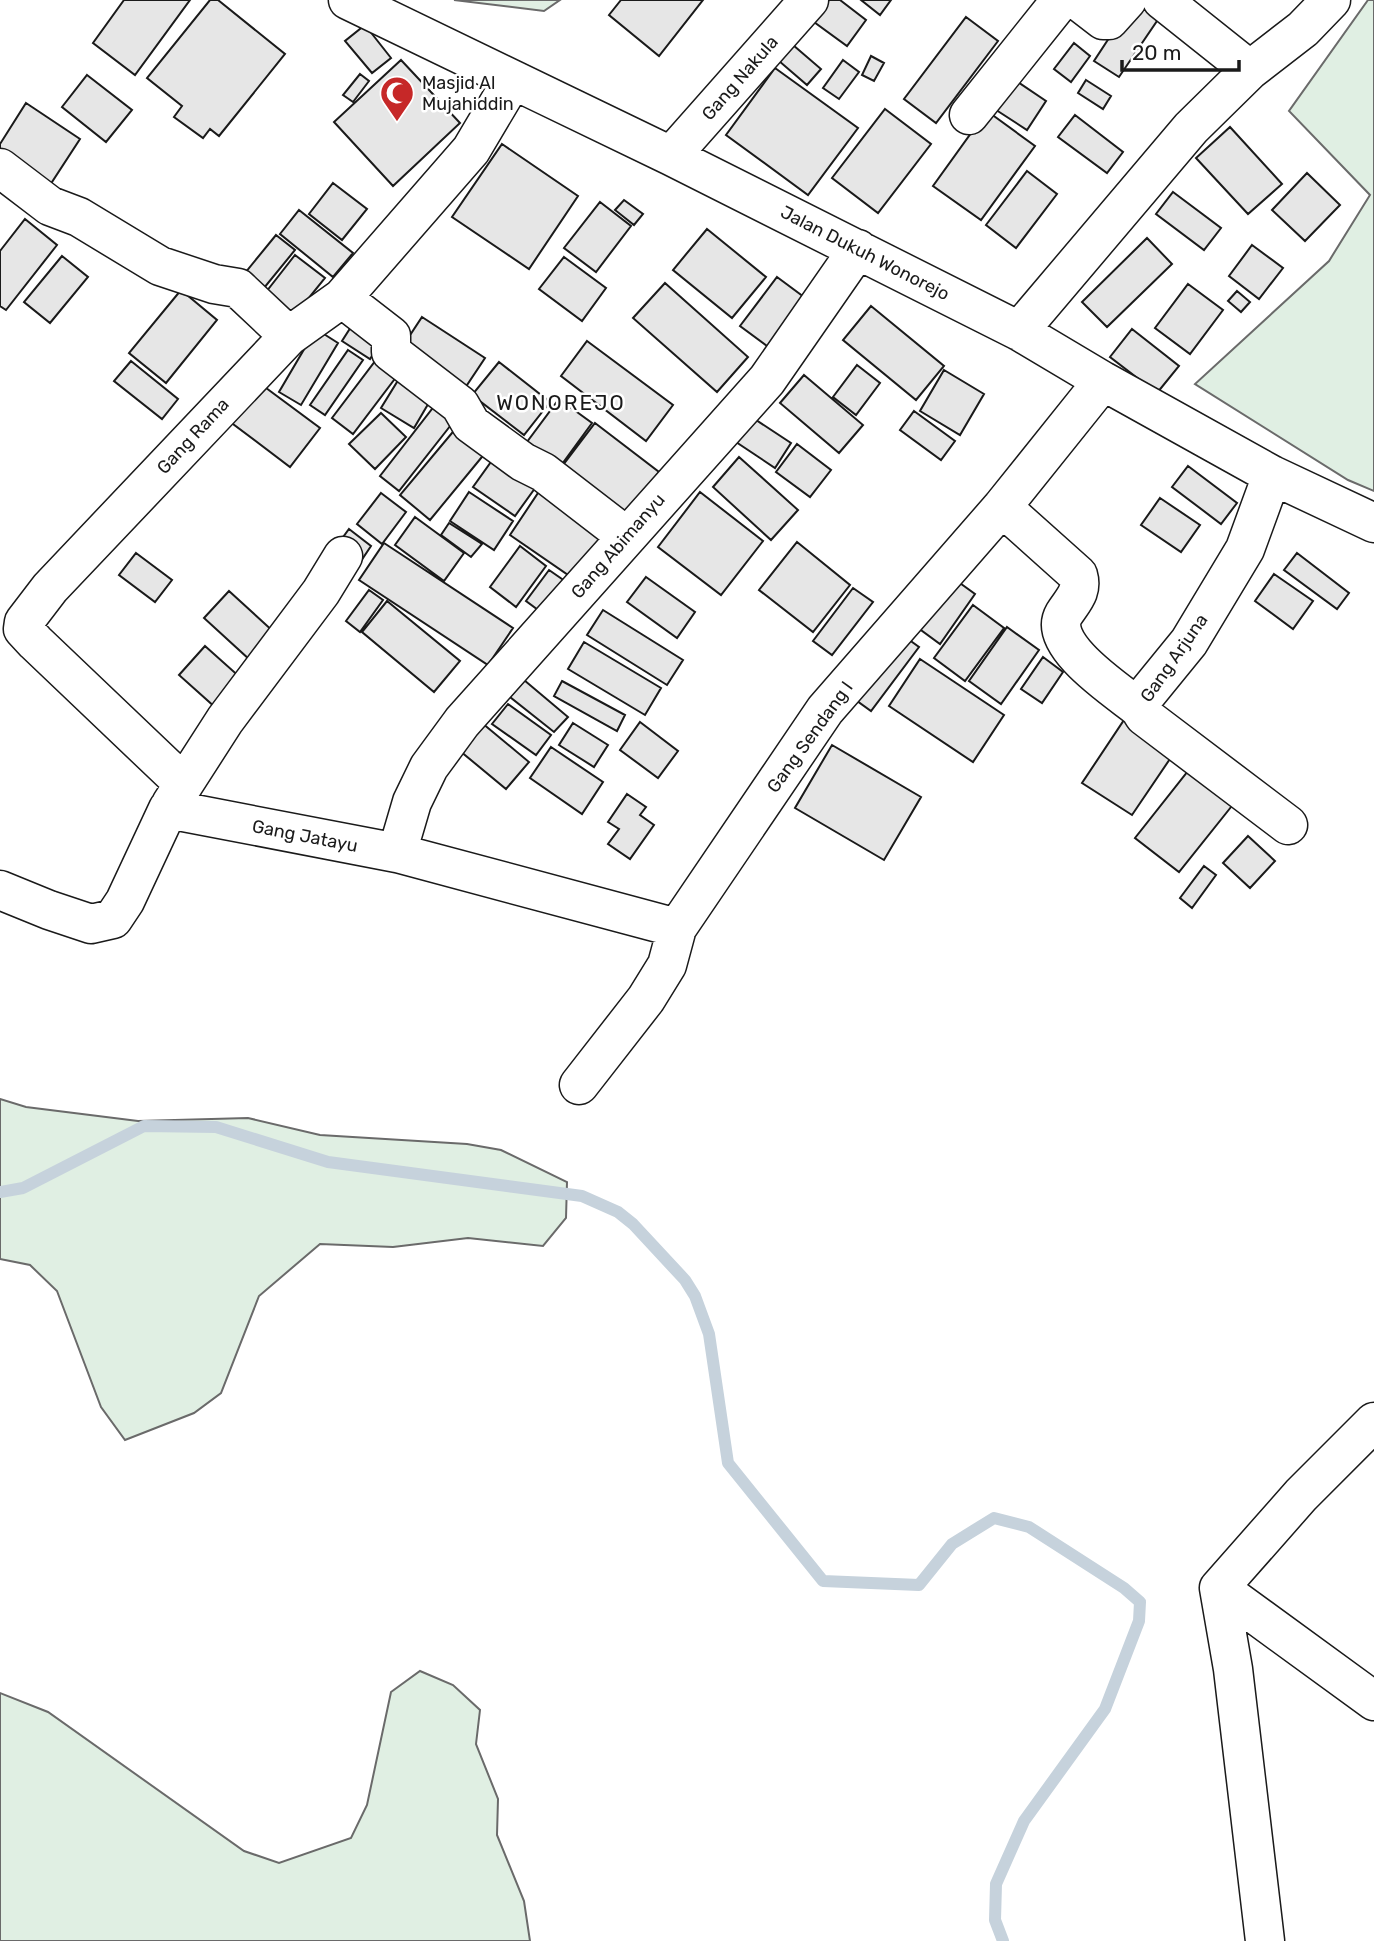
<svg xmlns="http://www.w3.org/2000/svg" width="1374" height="1941" font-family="Rubik,sans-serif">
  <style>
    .green { fill: #e0efe3; stroke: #6a6a6a; stroke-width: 2 }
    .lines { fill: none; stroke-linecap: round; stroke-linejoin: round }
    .stream { stroke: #c6d2dc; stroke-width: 12 }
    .building { fill: #e6e6e6; stroke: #1a1a1a; stroke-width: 2 }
    .minor-casing { stroke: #1a1a1a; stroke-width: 41 }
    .minor { stroke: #fff; stroke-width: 38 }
    .labels { text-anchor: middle; stroke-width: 5; stroke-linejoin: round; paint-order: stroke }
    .street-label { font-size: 18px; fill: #1a1a1a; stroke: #fff }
    .poi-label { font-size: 18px; fill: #1a1a1a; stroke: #fff; text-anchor: start }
    .quarter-label { font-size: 21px; letter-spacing: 2px; fill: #1a1a1a; stroke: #fff }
  </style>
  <rect width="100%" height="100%" fill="#fff"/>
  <!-- green -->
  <path class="green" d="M454,0H560L544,11Z
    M1368,0H1374V491L1348,480L1195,384L1329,261L1370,195L1289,111Z
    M0,1099L26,1107L138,1121L248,1118L320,1135L467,1144L501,1150L567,1182L566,1218L543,1246L468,1238L393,1247L320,1244L259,1296L221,1393L194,1413L125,1440L101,1407L57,1291L30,1265L0,1259Z
    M420,1671L453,1685L480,1710L476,1744L498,1799L497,1835L524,1901L530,1941H0V1693L48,1712L244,1851L279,1863L351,1838L367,1805L391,1692Z"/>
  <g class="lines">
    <!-- stream -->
    <path class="stream" d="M0,1192L23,1188L144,1126L216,1127L328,1162L582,1196L618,1212L633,1224L685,1280L695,1296L709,1334L728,1463L823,1581L919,1585L952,1544L994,1518L1029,1527L1124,1588L1140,1602L1139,1621L1105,1709L1024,1821L996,1884L995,1920L1003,1941"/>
  </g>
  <!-- building -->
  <path class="building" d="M124,0H190L135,75L93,43Z
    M210,0H218L285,54L219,136L210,129L203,138L174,117L182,106L147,78Z
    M621,0H703L659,56L609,15Z
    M829,0H840L866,20L847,46L814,22Z
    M861,0H891L880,15Z
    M1134,0L1161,15L1119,77L1094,61Z
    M966,17L998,41L936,123L904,99Z
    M365,25L391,58L372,73L345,41Z
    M1074,43L1090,56L1071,82L1054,69Z
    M793,45L821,69L807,85L779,61Z
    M871,56L884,63L874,81L862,75Z
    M401,60L460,123L393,186L334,122Z
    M843,60L859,72L839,99L823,88Z
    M775,68L858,128L808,195L726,135Z
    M360,74L369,81L353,102L343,95Z
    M87,75L132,110L106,142L62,107Z
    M1009,76L1046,101L1027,130L990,106Z
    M1086,80L1111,96L1103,109L1078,93Z
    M26,103L80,139L50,185L0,152V144Z
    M885,109L931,144L878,213L832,178Z
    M987,111L1035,146L981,220L933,186Z
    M1075,115L1123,152L1107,173L1058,137Z
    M1230,127L1282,184L1248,214L1196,158Z
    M502,144L578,196L529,269L452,217Z
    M1027,171L1057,194L1016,248L986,225Z
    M1307,173L1340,205L1305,241L1272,210Z
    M333,183L367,209L342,240L309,214Z
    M1173,192L1221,228L1204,250L1156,214Z
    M624,200L643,214L634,225L615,210Z
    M600,202L631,226L596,272L564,248Z
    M299,210L353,253L333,277L280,234Z
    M25,219L57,245L6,310L0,306V251Z
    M707,229L766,277L732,318L673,270Z
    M276,235L295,250L255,299L236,284Z
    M1147,238L1172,264L1107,327L1082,302Z
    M1252,245L1283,268L1259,299L1229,276Z
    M295,255L325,278L287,325L259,301Z
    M62,256L88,277L50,323L24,302Z
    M564,257L606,288L582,321L539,289Z
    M777,277L812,303L775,352L740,326Z
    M665,283L748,357L717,392L633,318Z
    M1188,284L1223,310L1190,354L1155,328Z
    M181,290L217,320L166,383L129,353Z
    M1237,291L1250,302L1241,312L1228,301Z
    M871,306L944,366L916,400L843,340Z
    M358,316L386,334L370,359L342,341Z
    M422,317L485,358L461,394L399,352Z
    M316,329L338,343L301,405L279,392Z
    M1132,329L1179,366L1157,393L1110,357Z
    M587,341L673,405L646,441L561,376Z
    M348,350L363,360L325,415L310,405Z
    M379,356L400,372L353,434L332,418Z
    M131,361L178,399L162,419L114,381Z
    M499,362L550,402L524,435L472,395Z
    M857,365L880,383L856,415L833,397Z
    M944,370L984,394L960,435L920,411Z
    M402,374L434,394L414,428L381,408Z
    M804,375L863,425L839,453L780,403Z
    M258,382L320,428L290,467L229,421Z
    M559,399L592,423L554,475L521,450Z
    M439,400L458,416L399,491L380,476Z
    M914,411L955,441L941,460L900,430Z
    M381,413L406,437L375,469L349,444Z
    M747,414L791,443L775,468L730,438Z
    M595,423L659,472L618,525L554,477Z
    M457,427L486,452L430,520L400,495Z
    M797,444L831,470L810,497L776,472Z
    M496,455L538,484L515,516L473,487Z
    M739,457L798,510L771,540L713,487Z
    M1188,466L1237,503L1221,524L1172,487Z
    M542,487L607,532L574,579L510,535Z
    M469,492L513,521L494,550L450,521Z
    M700,492L763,541L721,595L658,547Z
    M381,493L406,512L382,544L357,524Z
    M1160,498L1200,525L1181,552L1141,525Z
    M415,517L464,553L444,581L395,545Z
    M449,523L482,544L471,557L441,535Z
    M349,529L371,546L361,561L338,544Z
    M797,542L850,585L813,632L759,590Z
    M384,543L513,628L488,665L359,580Z
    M520,546L546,566L516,607L490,587Z
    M136,553L172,580L155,602L119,575Z
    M1297,553L1349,593L1337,609L1284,570Z
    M549,570L572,586L549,618L526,601Z
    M946,573L975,594L940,644L910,622Z
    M1274,574L1313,601L1293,629L1255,601Z
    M646,577L695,612L677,638L627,602Z
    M853,588L873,602L832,655L813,641Z
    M369,590L383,600L360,632L346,621Z
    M229,591L275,633L250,660L204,618Z
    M387,601L460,661L434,692L362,632Z
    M973,605L1004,628L965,681L934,658Z
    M603,610L683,660L667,685L587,635Z
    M1007,627L1039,650L1001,704L969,681Z
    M901,634L919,647L871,711L853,698Z
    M584,642L661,688L645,715L568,669Z
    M205,646L242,679L216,708L179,675Z
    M1043,657L1063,672L1042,703L1021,689Z
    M920,659L1004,715L973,762L889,706Z
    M524,680L568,717L554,732L510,697Z
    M562,681L625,715L617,731L554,696Z
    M508,704L551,735L536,755L492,724Z
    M1126,717L1176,750L1132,815L1082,783Z
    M476,718L529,762L506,789L454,746Z
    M640,722L678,751L658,778L620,750Z
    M573,723L608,745L594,767L559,745Z
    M832,745L921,797L884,860L795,808Z
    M551,747L603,782L582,814L530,778Z
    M1192,766L1235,802L1179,872L1135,838Z
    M627,794L646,807L640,815L654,825L630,859L608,844L619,829L608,822Z
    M1248,836L1275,861L1250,888L1223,863Z
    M1204,866L1216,875L1192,908L1180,898Z"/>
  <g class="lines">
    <!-- minor casing -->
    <g class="minor-casing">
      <path id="minor" d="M348,0L671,156L1019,331L1103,381L1272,475L1374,523
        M1077,0L1103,20H1109L1127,0
        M1162,0L1250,70
        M969,115L1061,0
        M671,156L809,0
        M0,168L50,206L79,217L160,266L214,284L238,288L289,336
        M342,298L391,336V352L460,405L471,424L523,462L543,472L626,536
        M1019,331L1191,128L1250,70L1303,29L1331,0
        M1272,475L1245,549L1189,642L1145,696L1139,708L1144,716L1288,825
        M1002,507L1078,575C1083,592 1073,600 1064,614C1046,645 1118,691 1139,708
        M184,784L35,642L23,629L24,622L50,588L289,336L342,298L471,150L512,81
        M171,804L225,720L321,592L343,556
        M397,853L412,802L429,767L462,722L767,380L858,249
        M0,890L49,910L91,924L113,919L125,901L168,809L397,853L677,928
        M579,1085L646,999L667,965L677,928L825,710L1002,507L1103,381
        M1219,1588L1374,1701
        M1265,1941L1233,1669L1219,1588L1301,1495L1374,1422"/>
    </g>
    <!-- minor -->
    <use href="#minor" class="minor"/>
  </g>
  <!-- icons -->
  <defs>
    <g id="mosque-pin" transform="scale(1.75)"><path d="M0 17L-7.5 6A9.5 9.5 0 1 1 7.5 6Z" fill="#c62828" stroke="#fff"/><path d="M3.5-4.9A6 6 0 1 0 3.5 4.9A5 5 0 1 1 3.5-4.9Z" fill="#fff"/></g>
  </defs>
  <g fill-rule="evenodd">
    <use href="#mosque-pin" x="397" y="93"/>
  </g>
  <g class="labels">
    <!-- street labels -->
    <g class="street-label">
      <text transform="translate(740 78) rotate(-49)" y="6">Gang Nakula</text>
      <text transform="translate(865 253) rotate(27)" y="6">Jalan Dukuh Wonorejo</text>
      <text transform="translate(193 436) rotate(-47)" y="6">Gang Rama</text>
      <text transform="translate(618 546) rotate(-49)" y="6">Gang Abimanyu</text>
      <text transform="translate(1174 658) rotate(-55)" y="6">Gang Arjuna</text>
      <text transform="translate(810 737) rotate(-54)" y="6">Gang Sendang I</text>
      <text transform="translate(305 836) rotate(11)" y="6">Gang Jatayu</text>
    </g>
    <!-- poi labels -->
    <g class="poi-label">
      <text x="422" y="89">Masjid Al<tspan x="422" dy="21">Mujahiddin</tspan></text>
    </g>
    <!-- quarter labels -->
    <g class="quarter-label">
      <text x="561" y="410">WONOREJO</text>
    </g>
  </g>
  <!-- scale -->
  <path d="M1122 60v10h117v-10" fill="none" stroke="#1a1a1a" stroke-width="3.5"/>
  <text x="1132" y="60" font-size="21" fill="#1a1a1a" stroke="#ffffff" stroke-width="5" paint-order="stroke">20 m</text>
</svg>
